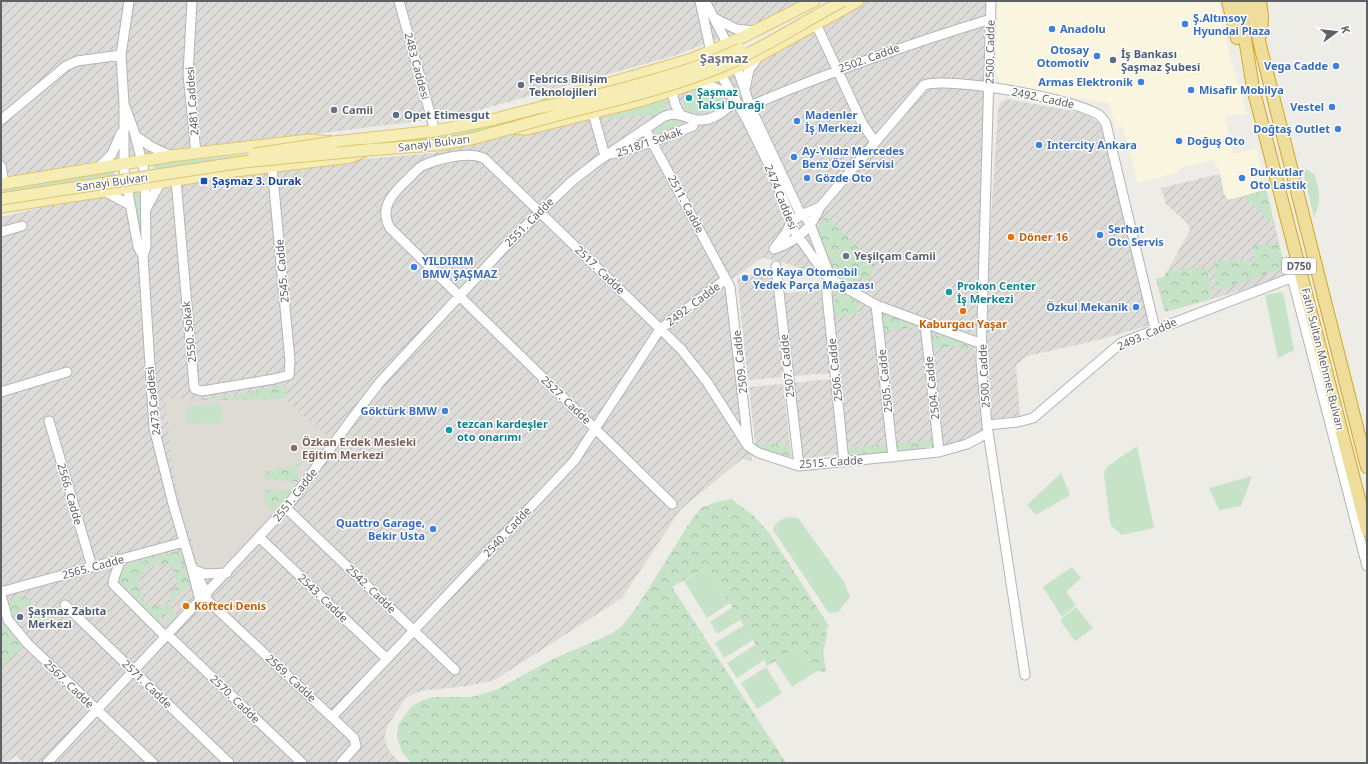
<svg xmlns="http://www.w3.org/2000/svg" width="1368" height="764" font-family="'Noto Sans',sans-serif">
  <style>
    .commercial { fill: #faf5df }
    .industrial { fill: url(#industrial-furrows) }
    .education { fill: #dddbd4 }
    .green { fill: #c6e2c7 }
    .forest { fill: url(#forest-crowns) }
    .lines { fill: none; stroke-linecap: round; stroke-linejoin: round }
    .secondary-casing { stroke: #b2b4b9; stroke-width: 11 }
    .primary-casing { stroke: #dfc56d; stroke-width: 13 }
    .highway-casing { stroke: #d6a51d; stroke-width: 14 }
    .secondary { stroke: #fff; stroke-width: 9 }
    .primary { stroke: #f5edb4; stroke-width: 11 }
    .highway { stroke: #efde9b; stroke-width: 12 }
    .primary-bridge-casing { stroke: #dfc56d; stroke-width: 13; stroke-linecap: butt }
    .primary-bridge { stroke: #f5edb4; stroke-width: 11 }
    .shop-dot { fill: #3f7fe0; stroke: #fff; stroke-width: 1.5 }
    .service-dot { fill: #5c6f8a; stroke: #fff; stroke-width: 1.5 }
    .culture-dot { fill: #0f9aa8; stroke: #fff; stroke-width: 1.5 }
    .worship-dot { fill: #6b7280; stroke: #fff; stroke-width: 1.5 }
    .transit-dot { fill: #1a4fb4; stroke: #fff; stroke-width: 1.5 }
    .food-dot { fill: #e8710a; stroke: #fff; stroke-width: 1.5 }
    .education-dot { fill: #8d6e63; stroke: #fff; stroke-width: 1.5 }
    .labels { text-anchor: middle; stroke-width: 3; stroke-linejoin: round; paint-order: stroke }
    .shield { fill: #fff; stroke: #8e9092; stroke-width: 1 }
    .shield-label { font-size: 10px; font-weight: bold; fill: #5d6064 }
    .shop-label { font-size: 11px; font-weight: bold; fill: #366cbe; stroke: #fff; text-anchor: start }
    .street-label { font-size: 11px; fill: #5d6064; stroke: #fff }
    .service-label { font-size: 11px; font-weight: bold; fill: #4e5e75; stroke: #fff; text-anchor: start }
    .culture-label { font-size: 11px; font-weight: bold; fill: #0d838f; stroke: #fff; text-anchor: start }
    .worship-label { font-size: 11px; font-weight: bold; fill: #5b616d; stroke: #fff; text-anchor: start }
    .transit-label { font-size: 11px; font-weight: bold; fill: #164399; stroke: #fff; text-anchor: start }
    .food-label { font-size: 11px; font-weight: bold; fill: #c56008; stroke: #fff; text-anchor: start }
    .education-label { font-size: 11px; font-weight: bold; fill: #785e54; stroke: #fff; text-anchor: start }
    .quarter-label { font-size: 13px; font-weight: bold; fill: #6f7276; stroke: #fff }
  </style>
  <defs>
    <pattern id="industrial-furrows" width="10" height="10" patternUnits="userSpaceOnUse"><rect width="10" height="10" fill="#dddbd8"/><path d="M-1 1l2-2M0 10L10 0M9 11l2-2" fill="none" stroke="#b6b5b3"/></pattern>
    <pattern id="forest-crowns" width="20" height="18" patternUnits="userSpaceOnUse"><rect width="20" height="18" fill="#c6e2c7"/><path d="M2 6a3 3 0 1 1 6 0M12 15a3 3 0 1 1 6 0" fill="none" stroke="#a4bba5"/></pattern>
  </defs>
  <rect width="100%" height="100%" fill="#eeece6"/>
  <!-- commercial -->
  <path class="commercial" d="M996,1H1218L1230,57L1247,114L1225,116L1233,154L1257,149L1266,190L1228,200L1224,194L1219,168L1213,163L1215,159L1181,168L1176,173L1138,183L1123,127L1115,128L1109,103L1001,85L996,71Z"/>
  <!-- industrial -->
  <path class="industrial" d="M1,1H803L766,21L673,56L458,116L93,162L1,179Z
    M862,1H989L983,209L977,335L933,323L868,298L830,278L775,260L762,258L731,280L733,283L752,461L742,459L681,509L622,598L495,680L467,686L420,691L405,699L388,725L384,738L390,752L400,763H24L16,756L5,763H1V217L181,175L434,153L611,106Z
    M1007,99L1084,113L1099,123L1104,131L1150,325L1102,339L1027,356L1016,365L1020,416L990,419L987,340L990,232L998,111L1000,103Z
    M1220,174L1224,194L1228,200L1266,190L1287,275L1254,287L1165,312L1156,279L1164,277L1190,230L1188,224L1166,204L1161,188Z
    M771,270L783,377L748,380L737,278Z
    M822,290L831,373L793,376L784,293Z
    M833,290L855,297L974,345L983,425L982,429L978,434L946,448L846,459L829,295Z
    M831,379L839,454L802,459L794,383Z
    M783,384L790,445L755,443L749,387Z"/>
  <!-- education -->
  <path class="education" d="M166,399H284L332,440L279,510L222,570H199L189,531H186L171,457Z"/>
  <!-- green -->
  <path class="green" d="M697,75L455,138L155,173L153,164L442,135Z
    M693,89C703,88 716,90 722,99V104C711,115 695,117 683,108V103L693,100L691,92Z
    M661,100L666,101C668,109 665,110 658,115L602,118L604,116Z
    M674,117L685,122L655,134L651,127L662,120Z
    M1302,167L1314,174C1320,194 1322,198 1314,217Z
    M114,168L115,178L85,181L1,195V191L80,177Z
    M141,189L142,249L132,191Z
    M1283,292L1294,350L1278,358L1265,295Z
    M221,403L222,422L187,425L186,407Z
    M1137,446L1154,528L1122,535L1111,526L1110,522L1104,474L1105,470L1108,466Z
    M1061,473L1070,495L1036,515L1027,505Z
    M1252,476L1241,506L1219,510L1209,488Z
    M789,517L798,518L844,582L850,597L838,612L829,613L773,530C775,522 781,519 789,517Z
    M707,567L730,603L707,618L684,581Z
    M1072,567L1081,578L1066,592L1076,605L1062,617L1043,587Z
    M733,607L740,620L717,634L710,622Z
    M1076,607L1093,628L1075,641L1060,620Z
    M744,625L753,640L724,658L715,643Z
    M756,644L766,659L737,678L727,663Z
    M800,645L817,671L792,687L775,661Z
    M766,667L782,693L757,709L741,683Z"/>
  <!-- forest -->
  <path class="forest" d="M1266,190L1275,226L1243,196Z
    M826,216L875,264L869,281L858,276L852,288L838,277L815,231Z
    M1279,244L1285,268L1221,289L1216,284L1214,262L1243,259L1244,261H1254L1253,245Z
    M1207,268L1212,293L1208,300L1165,312L1156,279L1164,277L1168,270Z
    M841,295L859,302L858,314L836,316V319H833C832,309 830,301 841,295Z
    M889,314L921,326L922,327L882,331L881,321Z
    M938,335L966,343L970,352L955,346L933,349L932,339Z
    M282,385L288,389L284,399L189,400L232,396Z
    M934,440L935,446L895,451L894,444Z
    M755,443L790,445L792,457L756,448Z
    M887,444L888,451L849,455L848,448Z
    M305,456L307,457L296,473L302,478L313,460L316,462L301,482L265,479L266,471C276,470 285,465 295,467Z
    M289,488H292L293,492L279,510L270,509L265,502L264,490L288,491Z
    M731,499L753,515L769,533L829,626L826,631L827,636L823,652L826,672L817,671L800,645L766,667L765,659L707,567L672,587L786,763H411L402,752L397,738L398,725L412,706L423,700L436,697H472L496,690L551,660L611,634L622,626L639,604L690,522L701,508L716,502Z
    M176,551L181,552L186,564L172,568L170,564C163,562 154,566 147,569L144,560Z
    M142,560L145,570L139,582L140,596L136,601L117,581L123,566Z
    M187,566L194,589L187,586L170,603L171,590L176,587L177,584L173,570Z
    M25,595L33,607L23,608L12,615L7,601Z
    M141,598L151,607L167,604L178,616L167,628L164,625L172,616L168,612L158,623L137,602Z
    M35,610L43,621L32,633L31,631L38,624L32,621L35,618L31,613Z
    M3,625L25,645L1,668V626Z"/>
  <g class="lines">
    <!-- secondary casing -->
    <g class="secondary-casing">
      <path id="secondary" d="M129,1L121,55L124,104V170L138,247L143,256
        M192,1L188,74L196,153
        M399,1L435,131
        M700,1L712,57
        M705,1L730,49
        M991,1L981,360L987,425L1025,675
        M714,18L736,29L754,31
        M816,24L862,123L875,142
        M735,61L750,106L801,215L805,217L810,224L830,276
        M717,68L747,120L768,163L789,213L793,229L825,274L832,280L876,305L982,344
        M696,83L711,86L733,96
        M745,89L749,70L758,57
        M672,91L675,104L680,114
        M124,104L134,131L145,174L146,247L143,256L154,428L173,504L191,565
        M750,106C829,72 909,44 991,19
        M593,113L605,156
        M1,120L66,66L77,61L121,55
        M645,129L730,287L748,444
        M136,136L150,146L171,156
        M612,154L653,142L693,126
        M1,166L4,183
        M98,168L112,154L121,133
        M176,180L194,386L195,389L202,391L274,379L289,375L290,361L272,166
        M106,192L130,205
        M146,209L160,183
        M1,232L22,226
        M774,249C795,242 812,228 820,207L924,85C949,76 1075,99 1099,115C1102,117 1104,121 1106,124L1155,329
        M774,249L786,233L791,222L801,215L820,207
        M776,266L799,466
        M1292,277L1367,566
        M832,280L827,287V295L844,462
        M876,305L893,457
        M925,324L939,452
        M1,392L67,372
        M49,421L92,567
        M987,425L1018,422L1033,418L1121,343L1301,274
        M672,504L390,228C378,207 394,192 409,178C413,174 417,169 422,166C437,159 471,150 485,159L681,349L707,382L748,446L759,453L799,466L939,452L967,444L988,433
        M286,508L455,670
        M259,537L387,659
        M120,559C119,568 113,577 113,584L166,637
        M194,570L205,574L227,573
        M1,592L184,542
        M1,595L8,620L28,644L153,763
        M204,597L354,738L356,746L341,763
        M200,601L191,565L207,594
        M65,605L229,763
        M168,635L302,763
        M332,717L574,461L660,329L726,279
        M47,763L286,508L357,412L380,382L512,239L571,182L598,161L663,117C675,111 681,116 693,119C710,124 725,111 736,100"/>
    </g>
    <!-- primary casing -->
    <g class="primary-casing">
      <path id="primary" d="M1,184L171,156L308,140L334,142L435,131L495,119L542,107L566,96L692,59L743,37L814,1
        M1,207L234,171L351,157L367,150L436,145L471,139L512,128L527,129L640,101L716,76L744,64L858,1"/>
    </g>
    <!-- highway casing -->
    <g class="highway-casing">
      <path id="highway" d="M1228,1L1237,38
        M1239,1L1253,88L1367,530
        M1250,1L1261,49L1367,467
        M1260,1L1262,17L1261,34"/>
    </g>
    <!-- secondary -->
    <use href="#secondary" class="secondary"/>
    <!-- primary -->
    <use href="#primary" class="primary"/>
    <!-- highway -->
    <use href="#highway" class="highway"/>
    <!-- primary-bridge casing -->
    <g class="primary-bridge-casing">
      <path id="primary-bridge" d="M542,107C580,100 617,91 654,80C683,72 713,63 740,49
        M512,128C583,106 657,94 725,65C766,47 803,22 843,1
        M254,154L334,142
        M1,199L243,162L367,150"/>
    </g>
    <!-- primary-bridge -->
    <use href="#primary-bridge" class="primary-bridge"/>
  </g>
  <!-- markers -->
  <g class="shop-dot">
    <circle cx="1185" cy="24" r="4"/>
    <circle cx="1052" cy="29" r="4"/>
    <circle cx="1097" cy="56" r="4"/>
    <circle cx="1336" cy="66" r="4"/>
    <circle cx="1141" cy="82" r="4"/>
    <circle cx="1191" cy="90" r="4"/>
    <circle cx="1332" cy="107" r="4"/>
    <circle cx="797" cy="121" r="4"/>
    <circle cx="1338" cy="129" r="4"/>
    <circle cx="1179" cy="141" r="4"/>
    <circle cx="1039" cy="145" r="4"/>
    <circle cx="794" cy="157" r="4"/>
    <circle cx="807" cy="178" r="4"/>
    <circle cx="1242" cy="178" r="4"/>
    <circle cx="1100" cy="235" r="4"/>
    <circle cx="414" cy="267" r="4"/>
    <circle cx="745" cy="278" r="4"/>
    <circle cx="1136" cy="307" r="4"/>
    <circle cx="445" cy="411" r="4"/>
    <circle cx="433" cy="529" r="4"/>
  </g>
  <g class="service-dot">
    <circle cx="1113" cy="60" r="4"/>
    <circle cx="521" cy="85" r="4"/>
    <circle cx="396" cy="115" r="4"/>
    <circle cx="20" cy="617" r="4"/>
  </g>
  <g class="culture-dot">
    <circle cx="689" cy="98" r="4"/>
    <circle cx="949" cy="292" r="4"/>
    <circle cx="449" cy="430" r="4"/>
  </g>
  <g class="worship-dot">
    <circle cx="334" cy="110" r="4"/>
    <circle cx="846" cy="256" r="4"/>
  </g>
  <rect class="transit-dot" x="200" y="177" width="8" height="8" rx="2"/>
  <g class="food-dot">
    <circle cx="1011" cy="237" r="4"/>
    <circle cx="963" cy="311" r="4"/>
    <circle cx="186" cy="606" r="4"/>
  </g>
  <circle class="education-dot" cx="294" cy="448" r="4"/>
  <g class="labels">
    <!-- shield labels -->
    <rect class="shield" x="1282" y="258" width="34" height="16" rx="3"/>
    <g class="shield-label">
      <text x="1299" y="270">D750</text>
    </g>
    <!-- shop labels -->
    <g class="shop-label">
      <text x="1193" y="22">Ş.Altınsoy<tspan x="1193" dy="13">Hyundai Plaza</tspan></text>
      <text x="1060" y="33">Anadolu</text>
      <text x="1089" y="54" text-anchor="end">Otosay<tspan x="1089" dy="13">Otomotiv</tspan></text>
      <text x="1328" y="70" text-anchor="end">Vega Cadde</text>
      <text x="1133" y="86" text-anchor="end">Armas Elektronik</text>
      <text x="1199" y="94">Misafir Mobilya</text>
      <text x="1324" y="111" text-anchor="end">Vestel</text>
      <text x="805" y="119">Madenler<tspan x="805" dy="13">İş Merkezi</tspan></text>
      <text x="1330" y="133" text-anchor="end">Doğtaş Outlet</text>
      <text x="1187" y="145">Doğuş Oto</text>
      <text x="1047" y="149">Intercity Ankara</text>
      <text x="802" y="155">Ay-Yıldız Mercedes<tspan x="802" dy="13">Benz Özel Servisi</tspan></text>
      <text x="1250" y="176">Durkutlar<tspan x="1250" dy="13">Oto Lastik</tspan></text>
      <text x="815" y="182">Gözde Oto</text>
      <text x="1108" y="233">Serhat<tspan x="1108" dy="13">Oto Servis</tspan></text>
      <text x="422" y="265">YILDIRIM<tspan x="422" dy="13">BMW ŞAŞMAZ</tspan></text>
      <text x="753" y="276">Oto Kaya Otomobil<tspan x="753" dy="13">Yedek Parça Mağazası</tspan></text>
      <text x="1128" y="311" text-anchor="end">Özkul Mekanik</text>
      <text x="437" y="415" text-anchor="end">Göktürk BMW</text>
      <text x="425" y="527" text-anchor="end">Quattro Garage,<tspan x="425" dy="13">Bekir Usta</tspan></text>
    </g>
    <!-- street labels -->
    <g class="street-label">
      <text transform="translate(990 52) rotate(-89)" y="4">2500. Cadde</text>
      <text transform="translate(869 58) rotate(-20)" y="4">2502. Cadde</text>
      <text transform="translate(417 66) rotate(75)" y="4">2483 Caddesi</text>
      <text transform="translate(1043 98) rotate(12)" y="4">2492. Cadde</text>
      <text transform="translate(192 101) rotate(-94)" y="4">2481 Caddesi</text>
      <text transform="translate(649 142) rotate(-19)" y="4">2518/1 Sokak</text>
      <text transform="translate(434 143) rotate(-7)" y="4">Sanayi Bulvarı</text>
      <text transform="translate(112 182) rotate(-8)" y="4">Sanayi Bulvarı</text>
      <text transform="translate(781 197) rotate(68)" y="4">2474 Caddesi</text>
      <text transform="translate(686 204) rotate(62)" y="4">2511. Cadde</text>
      <text transform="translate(529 222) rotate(-45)" y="4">2551. Cadde</text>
      <text transform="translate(600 270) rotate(44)" y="4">2517. Cadde</text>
      <text transform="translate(282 271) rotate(-95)" y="4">2545. Cadde</text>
      <text transform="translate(693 304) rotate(-37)" y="4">2492. Cadde</text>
      <text transform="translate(189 332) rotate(-96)" y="4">2550. Sokak</text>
      <text transform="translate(1147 334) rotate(-24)" y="4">2493. Cadde</text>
      <text transform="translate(1323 359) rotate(76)" y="4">Fatih Sultan Mehmet Bulvarı</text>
      <text transform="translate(740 362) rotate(-96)" y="4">2509. Cadde</text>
      <text transform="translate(787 366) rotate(-96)" y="4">2507. Cadde</text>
      <text transform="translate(835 370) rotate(-96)" y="4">2506. Cadde</text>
      <text transform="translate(984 376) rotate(-93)" y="4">2500. Cadde</text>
      <text transform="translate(885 381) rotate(-96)" y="4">2505. Cadde</text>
      <text transform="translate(932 388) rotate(-96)" y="4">2504. Cadde</text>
      <text transform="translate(566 400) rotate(44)" y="4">2527. Cadde</text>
      <text transform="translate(153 401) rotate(-96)" y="4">2473 Caddesi</text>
      <text transform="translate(831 462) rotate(-4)" y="4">2515. Cadde</text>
      <text transform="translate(70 494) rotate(74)" y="4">2566. Cadde</text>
      <text transform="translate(295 495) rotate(-52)" y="4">2551. Cadde</text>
      <text transform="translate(507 532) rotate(-47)" y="4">2540. Cadde</text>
      <text transform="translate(93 567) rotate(-15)" y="4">2565. Cadde</text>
      <text transform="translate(371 589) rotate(44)" y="4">2542. Cadde</text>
      <text transform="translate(323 598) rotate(44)" y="4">2543. Cadde</text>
      <text transform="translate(291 678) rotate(43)" y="4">2569. Cadde</text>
      <text transform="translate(69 684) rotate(44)" y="4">2567. Cadde</text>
      <text transform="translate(147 684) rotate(44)" y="4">2571. Cadde</text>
      <text transform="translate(235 699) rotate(44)" y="4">2570. Cadde</text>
    </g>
    <!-- service labels -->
    <g class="service-label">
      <text x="1121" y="58">İş Bankası<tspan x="1121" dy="13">Şaşmaz Şubesi</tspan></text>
      <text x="529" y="83">Febrics Bilişim<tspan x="529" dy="13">Teknolojileri</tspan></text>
      <text x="404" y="119">Opet Etimesgut</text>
      <text x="28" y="615">Şaşmaz Zabıta<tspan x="28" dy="13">Merkezi</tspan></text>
    </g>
    <!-- culture labels -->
    <g class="culture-label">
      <text x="697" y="96">Şaşmaz<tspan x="697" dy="13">Taksi Durağı</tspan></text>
      <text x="957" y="290">Prokon Center<tspan x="957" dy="13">İş Merkezi</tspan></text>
      <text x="457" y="428">tezcan kardeşler<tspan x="457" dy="13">oto onarımı</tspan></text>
    </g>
    <!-- worship labels -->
    <g class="worship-label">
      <text x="342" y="114">Camii</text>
      <text x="854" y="260">Yeşilçam Camii</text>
    </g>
    <!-- transit labels -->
    <g class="transit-label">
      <text x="212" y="185">Şaşmaz 3. Durak</text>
    </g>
    <!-- food labels -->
    <g class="food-label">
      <text x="1019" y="241">Döner 16</text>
      <text x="963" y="328" text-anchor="middle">Kaburgacı Yaşar</text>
      <text x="194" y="610">Köfteci Denis</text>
    </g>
    <!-- education labels -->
    <g class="education-label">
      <text x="302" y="446">Özkan Erdek Mesleki<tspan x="302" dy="13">Eğitim Merkezi</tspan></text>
    </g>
    <!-- quarter labels -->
    <g class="quarter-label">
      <text x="724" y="63">Şaşmaz</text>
    </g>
  </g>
  <!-- border -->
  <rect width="1368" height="764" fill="none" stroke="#5d6064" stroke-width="4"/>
  <!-- north arrow -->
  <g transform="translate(1336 32) rotate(75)" stroke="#ffffff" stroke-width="3" paint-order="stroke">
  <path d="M0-3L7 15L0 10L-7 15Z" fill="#5d6064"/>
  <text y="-6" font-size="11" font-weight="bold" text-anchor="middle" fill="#5d6064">K</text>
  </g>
</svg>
